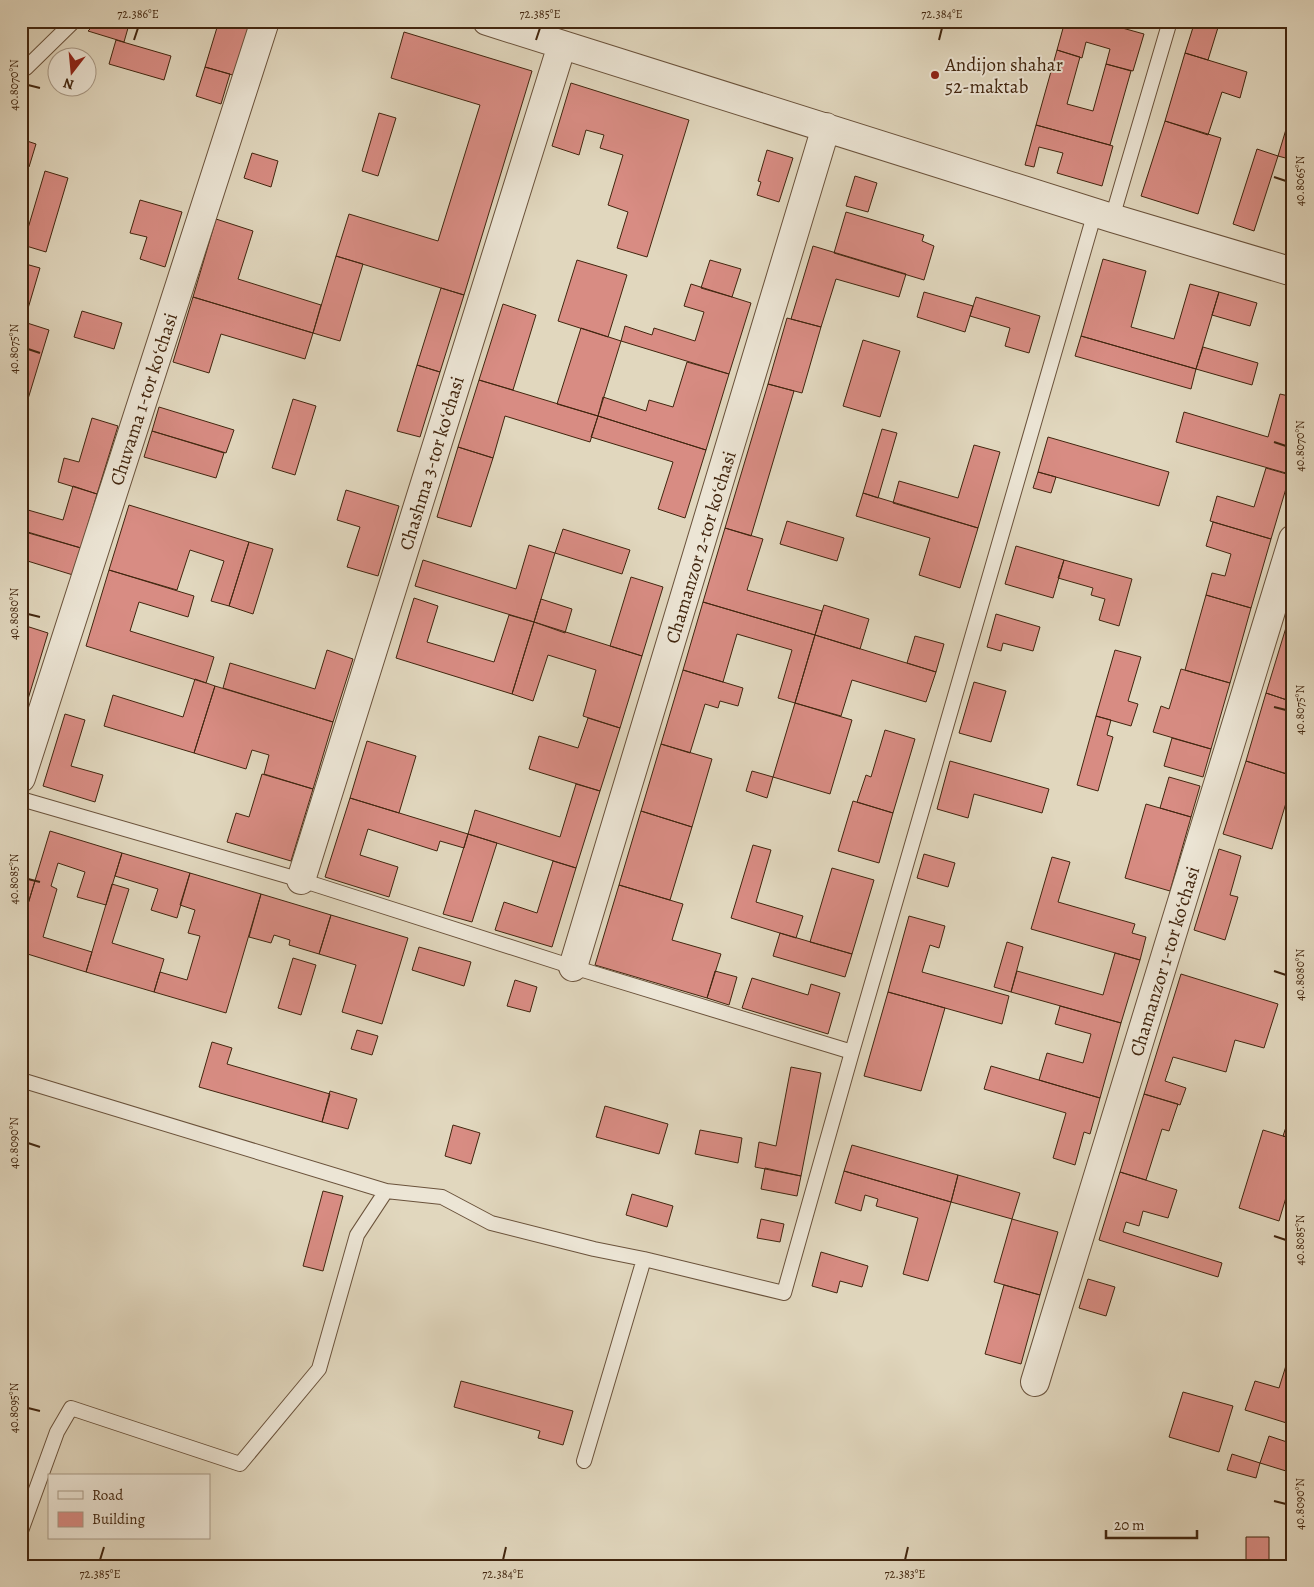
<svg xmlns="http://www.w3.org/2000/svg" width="1314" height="1587" font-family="Alegreya,serif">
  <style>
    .building { fill: #d88c83; stroke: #42260f }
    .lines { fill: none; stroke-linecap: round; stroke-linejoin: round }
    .service-casing { stroke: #6a523b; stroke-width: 16 }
    .minor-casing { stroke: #6a523b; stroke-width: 30 }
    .service { stroke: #ece5d5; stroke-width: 14 }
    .minor { stroke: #ece5d5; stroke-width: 28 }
    .ticks { fill: none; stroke: #42260f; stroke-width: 2 }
    .poi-dot { fill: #8f2418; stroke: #ece5d5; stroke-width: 2 }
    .labels { text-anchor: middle; stroke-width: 4; stroke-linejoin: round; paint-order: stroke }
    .poi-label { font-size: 19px; fill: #42260f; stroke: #ece5d5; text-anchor: start }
    .street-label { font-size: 19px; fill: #42260f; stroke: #ece5d5 }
    .neatline { fill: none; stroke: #42260f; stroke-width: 2 }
    .ticks-label { font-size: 12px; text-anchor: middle; fill: #42260f }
  </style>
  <rect width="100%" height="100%" fill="#e1d7be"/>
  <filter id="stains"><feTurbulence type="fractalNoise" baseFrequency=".004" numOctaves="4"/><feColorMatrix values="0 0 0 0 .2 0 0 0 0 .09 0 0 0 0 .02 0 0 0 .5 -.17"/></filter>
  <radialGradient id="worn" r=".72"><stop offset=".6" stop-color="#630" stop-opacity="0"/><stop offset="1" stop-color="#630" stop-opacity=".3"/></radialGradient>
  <!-- building -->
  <path class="building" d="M98,21H130L124,42L88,31Z
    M219,21H252L236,76L205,67Z
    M1065,21H1097L1144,34L1133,71L1106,64L1110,49L1086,42L1082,58L1057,50Z
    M1195,21H1220L1208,60L1185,53Z
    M404,32L532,71L464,295L336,256L349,214L438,241L480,105L391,78Z
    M116,40L171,56L164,80L109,64Z
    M1057,50L1080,57L1067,104L1093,111L1106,64L1131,71L1110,145L1036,125Z
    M1185,53L1247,72L1240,98L1222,92L1208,135L1165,121Z
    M205,67L230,74L221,104L196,96Z
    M571,83L689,120L647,257L617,248L628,212L608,205L623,155L600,148L604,135L586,130L579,155L552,146Z
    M1293,106V160L1278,156Z
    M379,113L396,118L378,176L362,171Z
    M1165,121L1221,138L1198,214L1141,196Z
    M1036,125L1113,146L1102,186L1057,173L1063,153L1039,147L1034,167L1025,165Z
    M21,139L36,144L29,167L21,164Z
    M1257,149L1278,156L1254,231L1233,224Z
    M767,150L793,158L779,202L757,195L761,182L758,181Z
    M252,153L278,161L271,187L244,178Z
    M45,171L68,178L46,252L23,245Z
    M855,176L877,183L868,212L846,206Z
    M140,200L182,212L165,267L140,259L147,237L130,233Z
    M846,212L924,235L922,241L934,246L924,280L834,253Z
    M216,219L253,231L238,279L321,305L313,333L193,297Z
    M813,246L906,274L899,297L836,279L821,327L791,319Z
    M336,256L363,264L340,341L313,333Z
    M1103,259L1146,271L1131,327L1174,339L1190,284L1219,292L1196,369L1081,336Z
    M577,260L627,275L608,337L558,321Z
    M710,260L741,269L732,297L701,288Z
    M22,263L40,268L24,322L21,321Z
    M691,284L751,303L729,374L621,341L625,326L652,335L654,328L695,341L704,312L684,306Z
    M441,288L464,295L440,372L417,365Z
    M924,292L973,306L965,332L917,317Z
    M1219,292L1257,303L1250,326L1212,315Z
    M193,297L313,333L305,359L221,334L209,373L173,362Z
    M976,297L1040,316L1029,353L1005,346L1010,328L970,316Z
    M503,304L536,315L513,390L479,380Z
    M82,311L122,323L114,349L74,337Z
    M787,318L821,327L802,393L768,384Z
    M24,322L49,330L28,399L21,397V332Z
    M581,328L621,341L598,416L557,404Z
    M1081,336L1196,369L1191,389L1075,356Z
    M863,340L900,351L880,417L843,406Z
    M1203,347L1258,363L1252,385L1196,369Z
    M687,362L729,374L706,450L598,416L603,397L646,411L649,400L673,407Z
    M417,365L440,372L420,437L397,431Z
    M479,380L598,416L590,442L505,416L493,458L458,447Z
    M768,384L794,391L751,536L725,528Z
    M1280,394L1293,397V475L1176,442L1184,412L1268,437Z
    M293,399L316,406L295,475L272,468Z
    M159,407L234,430L226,453L152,431Z
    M598,416L706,450L685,518L658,509L673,462L591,437Z
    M92,418L118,426L97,494L58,482L64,458L79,462Z
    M882,429L897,433L878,498L863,493Z
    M152,431L224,453L216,478L144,457Z
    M1048,437L1169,472L1159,506L1038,472Z
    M974,445L1000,452L978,528L893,503L899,481L958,498Z
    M458,447L493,458L471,527L437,517Z
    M1266,468L1290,475L1271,539L1210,521L1217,496L1254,507Z
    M1038,472L1056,477L1051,493L1033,488Z
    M73,486L97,494L81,548L21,530V508L63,520Z
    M346,490L399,506L378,576L347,567L360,527L337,520Z
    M863,493L978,528L960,588L919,575L930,538L856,516Z
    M129,505L249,542L229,606L211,601L224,561L190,550L177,590L109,570Z
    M787,521L844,538L837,561L780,544Z
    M1213,522L1271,539L1251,608L1206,595L1212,573L1225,576L1231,554L1206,546Z
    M725,528L763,539L747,590L822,611L815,635L703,602Z
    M563,529L630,550L622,574L555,553Z
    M25,532L81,548L73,575L21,559V545Z
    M249,542L273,549L253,614L229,606Z
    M529,545L555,553L534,622L415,586L423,560L516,589Z
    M1016,546L1064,560L1053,598L1005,584Z
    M1064,560L1132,579L1119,626L1099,620L1105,599L1091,595L1093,588L1058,578Z
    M109,570L194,596L188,617L139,602L130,631L214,657L206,683L86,646Z
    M631,577L663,587L642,656L610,646Z
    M1206,595L1251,608L1230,683L1185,670Z
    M414,598L438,606L427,642L494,662L509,615L534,622L512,694L396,658Z
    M541,599L572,609L565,633L534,622Z
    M703,602L815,635L795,703L778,698L792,650L737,634L723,682L683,670Z
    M824,605L869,619L860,649L815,635Z
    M996,614L1040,627L1033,651L1003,643L1001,651L987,647Z
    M1288,621L1293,622V702L1266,693Z
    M534,622L642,656L620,728L583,716L596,670L548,655L533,701L512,694Z
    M23,625L48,633L28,699L21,697V629Z
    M815,635L936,672L926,702L852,680L841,716L795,703Z
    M915,636L944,644L936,672L907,663Z
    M327,650L353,659L333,722L223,688L230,663L315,689Z
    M1115,650L1141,657L1128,701L1138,704L1131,726L1096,716Z
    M1181,669L1230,683L1211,749L1153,732L1161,706L1169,709Z
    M683,670L743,688L738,706L720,701L718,708L705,704L690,753L661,744Z
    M195,679L215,686L194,753L104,726L113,695L183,717Z
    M974,682L1006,691L991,742L959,733Z
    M215,686L333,722L313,789L264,774L269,755L252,750L246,769L194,753Z
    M1266,693L1293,702V776L1246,761Z
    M21,697L28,699L21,721Z
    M795,703L852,720L830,794L773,777Z
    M65,714L85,720L71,766L103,775L95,802L43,786Z
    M1096,716L1111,720L1107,735L1113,737L1098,791L1077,785Z
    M588,718L620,728L600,791L529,769L539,736L578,748Z
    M885,730L915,739L893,813L857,802L866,775L871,777Z
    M1172,738L1211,749L1203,777L1164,766Z
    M367,741L416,756L399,813L350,798Z
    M661,744L712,759L692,827L641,811Z
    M950,761L1049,789L1042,813L974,794L968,818L937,809Z
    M1246,761L1293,776V780L1272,849L1223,834Z
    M752,771L773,777L767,798L746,791Z
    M262,774L313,789L291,861L227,842L236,813L249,817Z
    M1169,777L1200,786L1191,817L1160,808Z
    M576,784L600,791L576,868L468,834L475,810L560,837Z
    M350,798L468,834L464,848L440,841L437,851L368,829L360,855L398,867L389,897L325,877Z
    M853,801L893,813L879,863L838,851Z
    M1146,804L1191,817L1170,891L1125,878Z
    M641,811L692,827L670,900L619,885Z
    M50,831L122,853L106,905L77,897L85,872L58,863L51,886L57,889L43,937L92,952L86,972L21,952V927Z
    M468,834L497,843L472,922L443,914Z
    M753,845L771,850L756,902L803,916L796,938L731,918Z
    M1219,849L1241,856L1230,895L1238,897L1225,940L1194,930Z
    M122,853L190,873L177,918L151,910L158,889L115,876Z
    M924,854L955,863L948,887L917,878Z
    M1052,857L1070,862L1058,902L1135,924L1132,933L1146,937L1140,960L1031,929Z
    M553,861L576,868L552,947L495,930L504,902L537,913Z
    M832,868L874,880L852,954L810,942Z
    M190,873L261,894L226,1013L154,992L160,972L187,980L200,936L188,933L195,910L180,905Z
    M21,877L35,881L21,927Z
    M112,884L129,889L112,943L164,959L154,992L86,972Z
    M619,885L683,904L672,940L721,954L707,998L595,965Z
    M261,894L331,915L319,954L289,945L290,940L274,935L271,943L249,937Z
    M331,915L408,938L382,1024L342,1012L356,965L319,954Z
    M909,916L945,926L939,948L930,945L922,972L1009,996L1002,1024L888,992Z
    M780,933L852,954L845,977L773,956Z
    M1007,942L1023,947L1011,992L994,987Z
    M419,947L471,962L464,986L412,970Z
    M1115,953L1140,960L1121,1023L1011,992L1017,971L1103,995Z
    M293,958L316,965L301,1015L278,1008Z
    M715,971L737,977L729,1005L707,998Z
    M1181,974L1278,1004L1264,1048L1235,1040L1226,1072L1173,1057L1165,1081L1186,1088L1180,1105L1144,1094Z
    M752,978L808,995L811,984L840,993L828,1034L742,1008Z
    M515,980L537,987L530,1012L507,1006Z
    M888,992L945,1008L921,1091L864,1076Z
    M1060,1006L1121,1023L1100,1098L1039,1080L1047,1053L1083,1063L1091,1034L1055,1024Z
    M357,1030L378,1036L372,1055L351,1049Z
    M212,1042L232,1048L227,1064L330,1094L322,1122L199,1087Z
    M991,1066L1100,1098L1090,1134L1084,1132L1075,1165L1053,1158L1066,1113L984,1089Z
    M791,1067L821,1073L801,1176L755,1167L759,1142L776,1146Z
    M330,1091L357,1099L348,1129L322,1122Z
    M1144,1094L1178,1104L1169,1131L1162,1129L1146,1180L1120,1172Z
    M605,1106L668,1124L659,1154L596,1137Z
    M1290,1115H1293V1139L1283,1136Z
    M453,1125L480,1133L471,1164L445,1156Z
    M700,1130L742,1138L738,1163L695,1154Z
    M1263,1130L1293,1139V1174L1279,1221L1239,1208Z
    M852,1145L958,1175L951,1202L844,1171Z
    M765,1168L801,1176L797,1196L761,1189Z
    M844,1171L951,1202L928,1281L903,1274L918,1218L876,1206L878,1199L865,1195L861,1211L835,1203Z
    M1120,1172L1177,1190L1168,1218L1143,1211L1139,1226L1126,1222L1123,1232L1222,1263L1218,1277L1099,1240Z
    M958,1175L1020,1193L1012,1219L951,1202Z
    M323,1191L343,1196L323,1271L303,1266Z
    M632,1194L673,1206L667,1227L626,1215Z
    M761,1219L784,1224L780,1242L757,1238Z
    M1012,1219L1058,1232L1040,1295L994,1282Z
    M821,1252L868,1266L862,1287L840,1281L837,1293L812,1286Z
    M1088,1279L1115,1287L1106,1316L1079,1308Z
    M1004,1285L1040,1295L1021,1364L985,1354Z
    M1293,1343V1425L1245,1410L1255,1381L1279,1388Z
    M461,1381L573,1411L563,1445L538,1438L540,1431L454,1407Z
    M1183,1392L1233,1406L1219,1452L1169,1437Z
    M1269,1436L1293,1444V1450L1286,1471L1260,1463Z
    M1232,1454L1260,1463L1256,1478L1227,1470Z
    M1246,1537H1269V1566H1246Z"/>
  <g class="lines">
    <!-- service casing -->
    <g class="service-casing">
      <path id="service" d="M21,70L26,68L74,21
        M1112,218L1170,21
        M21,799L301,880L573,967L852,1052
        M21,1080L386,1191
        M584,1461L644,1259
        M21,1531L57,1432L71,1408L240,1464L319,1369L357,1235L386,1191L442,1197L491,1223L594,1249L644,1259L784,1293L852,1052L1095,212"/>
    </g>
    <!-- minor casing -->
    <g class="minor-casing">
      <path id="minor" d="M487,21L1112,218L1293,272
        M21,778L265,21
        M301,880L562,45
        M573,967L826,127
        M1035,1382L1293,539"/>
    </g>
    <!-- service -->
    <use href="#service" class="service"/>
    <!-- minor -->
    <use href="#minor" class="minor"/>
  </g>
  <!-- ticks -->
  <path class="ticks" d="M134,40L138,28M536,40L540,28M939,40L942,28M28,85L40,88M1274,177L1286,181M28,349L40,353M1274,442L1286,446M28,614L40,617M1274,707L1286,710M28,879L40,882M1274,971L1286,975M28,1143L40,1147M1274,1236L1286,1240M28,1408L40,1411M1274,1501L1286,1504M100,1560L104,1547M503,1560L506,1547M905,1560L908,1547"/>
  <!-- markers -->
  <circle class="poi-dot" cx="935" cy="75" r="5"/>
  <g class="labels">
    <!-- poi labels -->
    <g class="poi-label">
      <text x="945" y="71">Andijon shahar<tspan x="945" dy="22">52-maktab</tspan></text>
    </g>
    <!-- street labels -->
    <g class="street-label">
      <text transform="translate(143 399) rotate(-72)" y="7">Chuvama 1-tor koʻchasi</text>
      <text transform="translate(431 463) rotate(-73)" y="7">Chashma 3-tor koʻchasi</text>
      <text transform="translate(700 547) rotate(-73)" y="7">Chamanzor 2-tor koʻchasi</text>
      <text transform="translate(1164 961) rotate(-73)" y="7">Chamanzor 1-tor koʻchasi</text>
    </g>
  </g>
  <!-- margin -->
  <rect width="1314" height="1587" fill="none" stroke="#e1d7be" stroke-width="55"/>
  <!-- legend -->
  <rect x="48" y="1474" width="162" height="65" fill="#ece5d5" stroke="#a89986"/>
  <rect x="58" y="1491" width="25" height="8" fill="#ece5d5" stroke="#a89986"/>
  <text x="92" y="1500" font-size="15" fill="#42260f">Road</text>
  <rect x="58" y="1512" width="25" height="15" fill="#d88c83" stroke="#a89986"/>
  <text x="92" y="1524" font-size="15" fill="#42260f">Building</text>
  <!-- north arrow -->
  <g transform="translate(72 72) rotate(196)"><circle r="24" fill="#ece5d5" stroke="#a89986"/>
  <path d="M0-4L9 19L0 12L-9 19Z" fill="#8f2418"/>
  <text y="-8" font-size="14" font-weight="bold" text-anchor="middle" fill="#42260f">N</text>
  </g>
  <!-- scale -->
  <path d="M1106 1530v8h91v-8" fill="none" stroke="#42260f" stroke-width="2.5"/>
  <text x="1114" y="1530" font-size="15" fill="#42260f" stroke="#ece5d5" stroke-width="4" paint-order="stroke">20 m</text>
  <rect x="28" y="28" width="1258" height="1532" class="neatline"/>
  <g class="ticks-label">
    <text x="138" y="18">72.386°E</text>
    <text x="540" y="18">72.385°E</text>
    <text x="942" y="18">72.384°E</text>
    <text transform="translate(14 85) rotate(-90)" y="4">40.8070°N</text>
    <text transform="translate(1300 181) rotate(-90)" y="4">40.8065°N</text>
    <text transform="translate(14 349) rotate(-90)" y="4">40.8075°N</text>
    <text transform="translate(1300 446) rotate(-90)" y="4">40.8070°N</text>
    <text transform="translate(14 614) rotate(-90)" y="4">40.8080°N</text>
    <text transform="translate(1300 710) rotate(-90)" y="4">40.8075°N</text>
    <text transform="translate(14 879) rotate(-90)" y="4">40.8085°N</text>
    <text transform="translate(1300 975) rotate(-90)" y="4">40.8080°N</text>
    <text transform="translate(14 1143) rotate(-90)" y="4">40.8090°N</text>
    <text transform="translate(1300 1240) rotate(-90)" y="4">40.8085°N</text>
    <text transform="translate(14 1408) rotate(-90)" y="4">40.8095°N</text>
    <text transform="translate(1300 1504) rotate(-90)" y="4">40.8090°N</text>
    <text x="100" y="1578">72.385°E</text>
    <text x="503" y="1578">72.384°E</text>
    <text x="905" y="1578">72.383°E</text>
  </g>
  <rect width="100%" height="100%" filter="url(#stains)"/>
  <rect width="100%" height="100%" fill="url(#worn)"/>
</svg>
